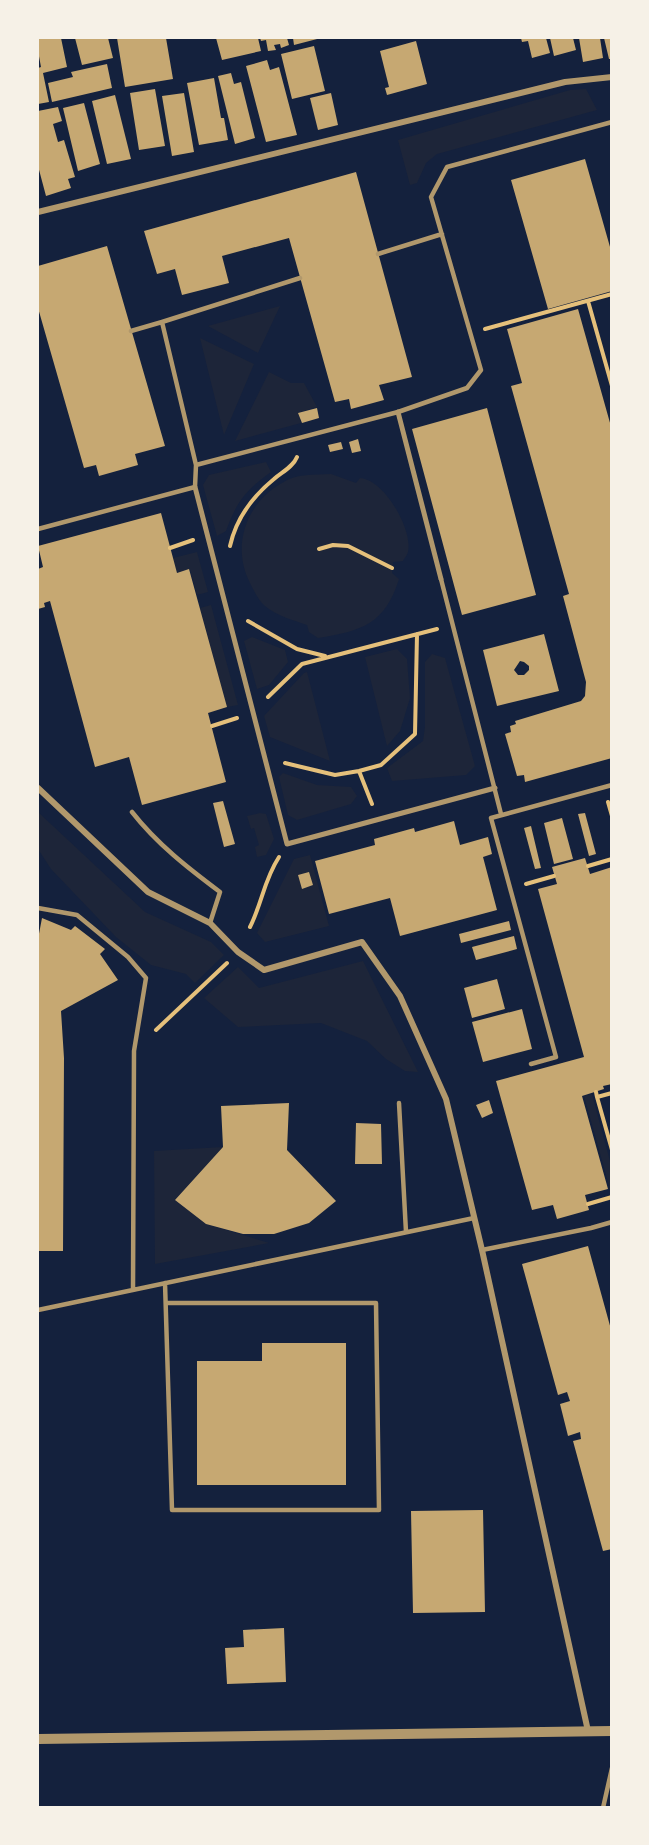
<svg xmlns="http://www.w3.org/2000/svg" width="649" height="1845" font-family="Helvetica,sans-serif">
  <style>
    .green { fill: #1d2539 }
    .building { fill: #c6a872; fill-rule: evenodd }
    .lines { fill: none; stroke-linecap: round; stroke-linejoin: round }
    .path { stroke: #e5c07b; stroke-width: 4 }
    .service { stroke: #b1986c; stroke-width: 4.5 }
    .pedestrian { stroke: #b1986c; stroke-width: 5 }
    .minor { stroke: #b1986c; stroke-width: 6 }
    .tertiary { stroke: #b1986c; stroke-width: 10 }
  </style>
  <rect width="100%" height="100%" fill="#14213d"/>
  <!-- green -->
  <path class="green" d="M586,89L597,110L437,154L426,163L417,183L410,185L398,140L570,90Z
    M280,306L258,353L208,326Z
    M200,338L254,364L224,435Z
    M269,372L291,383H304L317,407L298,413L301,423L235,441Z
    M266,462L271,472C245,491 237,501 226,531L217,536L203,485L209,475Z
    M331,474L356,483L360,478C385,480 413,530 408,552C407,556 404,558 403,561L393,562L392,573L399,579C385,624 362,631 318,638L309,632L307,625C293,620 277,616 265,606C258,600 254,591 250,583C231,546 246,503 282,483C297,473 314,475 331,474Z
    M197,552L208,592L197,595L190,570L177,573L173,558Z
    M211,605L238,705L227,707L200,608Z
    M252,637L285,650L288,662L269,685L257,689L244,641Z
    M397,649L407,659L410,698L400,731L387,746L365,657Z
    M432,654L445,658L475,766L466,775L392,781L387,768L423,741L425,727V662Z
    M307,672L330,761L270,737L264,716L304,673Z
    M283,773L317,785L351,787L357,796L351,804L297,820L288,815L279,777Z
    M38,812L145,912L211,942L224,955L195,983L186,974L151,965L116,937L51,869L38,849Z
    M260,813L266,814L274,839L266,855L257,857L255,847L259,845L254,828L251,829L247,816Z
    M310,855L329,926L265,942L257,933L294,859Z
    M363,961L418,1072L405,1071L386,1059L367,1041L321,1023L238,1027L204,998L238,967L259,988Z
    M592,1094L611,1165V1189H610L584,1096Z
    M223,1147L175,1200L206,1224L269,1243L155,1264L154,1151Z"/>
  <!-- building -->
  <path class="building" d="M38,38H61L67,67L43,73L49,102L38,104V68L41,67L38,51Z
    M75,38H108L113,58L82,65Z
    M117,38H166L173,79L125,87Z
    M216,38H258L261,51L222,60Z
    M260,38H287L289,45L281,48L280,44L274,45L276,50L268,51L266,40L261,41Z
    M293,38H321L294,45Z
    M521,38H546L550,53L532,58L528,41L522,42Z
    M550,38H573L576,50L554,56Z
    M579,38H600L603,58L583,62Z
    M604,38H612V59H609Z
    M416,41L427,84L387,95L385,88L389,87L380,51Z
    M314,46L325,91L292,99L281,54Z
    M267,60L270,70L279,67L297,135L266,142L246,66Z
    M107,64L112,88L52,102L48,83L73,77L71,72Z
    M231,73L234,84L241,82L255,138L235,144L218,76Z
    M214,78L221,118H224L228,140L199,145L187,83Z
    M155,89L165,146L139,150L130,93Z
    M184,93L194,152L172,156L162,96Z
    M331,93L338,125L318,130L310,98Z
    M115,95L131,159L107,164L92,101Z
    M84,103L100,164L78,171L63,108Z
    M58,107L62,121L53,124L58,142L64,140L75,177L68,179L71,188L46,196L38,166V111Z
    M585,159L612,254V291L548,309L511,180Z
    M356,172L412,377L379,385L384,400L351,409L349,399L335,402L289,238L222,256L229,283L182,295L175,269L157,274L144,231Z
    M107,246L165,446L135,454L138,465L99,476L96,465L84,468L38,308V266Z
    M578,309L612,430V758L525,782L524,775L517,776L505,734L511,732L510,726L516,724L515,721L581,701L585,696L586,682L563,596L569,594L511,386L522,383L507,329Z
    M317,408L319,418L302,423L298,413Z
    M487,408L536,595L462,615L412,429Z
    M358,439L361,451L352,453L349,442Z
    M341,442L343,449L330,452L328,445Z
    M161,513L177,573L189,569L227,707L208,713L226,782L142,805L129,757L95,767L50,601L44,603L45,607L38,609V569L43,567L38,546Z
    M544,634L559,691L497,706L483,650ZM520,661L524,662L529,666V670L524,675H518L514,670Z
    M223,801L235,844L224,847L213,803Z
    M585,813L596,854L589,856L578,814Z
    M562,818L573,859L554,864L544,823Z
    M454,821L460,845L488,837L492,854L483,857L497,910L400,936L390,898L329,914L315,861L375,845L374,839L414,828L415,832Z
    M531,826L541,868L535,869L524,828Z
    M585,858L590,874L612,867V1084L603,1086L604,1089L582,1096L608,1189L585,1195L589,1210L557,1219L553,1205L532,1210L496,1081L584,1057L538,889L557,884L552,867Z
    M309,872L313,885L302,889L298,875Z
    M42,918L71,930L75,926L105,949L100,954L118,980L61,1011L64,1058L63,1251H38V939Z
    M509,921L511,930L461,943L459,934Z
    M514,936L517,949L476,960L472,947Z
    M497,979L505,1009L472,1018L464,988Z
    M522,1009L532,1049L483,1062L472,1022Z
    M489,1100L493,1113L482,1118L476,1105Z
    M289,1103L287,1150L336,1201L309,1223L274,1234H243L206,1224L175,1200L223,1147L221,1106Z
    M356,1123L381,1124L382,1164H355Z
    M588,1246L612,1333V1549L603,1551L573,1441L581,1439L580,1432L568,1436L560,1404L570,1401L567,1392L558,1395L522,1264Z
    M262,1343H346V1485H197V1361H262Z
    M483,1510L485,1612L413,1613L411,1511Z
    M284,1628L286,1682L227,1684L225,1648L244,1647L243,1630Z"/>
  <g class="lines">
    <!-- path -->
    <path class="path" d="M588,301L612,386
      M485,329L612,294
      M230,546C236,519 252,497 274,479C282,472 293,467 297,457
      M170,548L193,540
      M319,549L333,545L348,546L392,568
      M248,621L297,649L325,656
      M268,697L302,664L437,629
      M212,726L237,718
      M285,763L335,775L359,771L381,765L415,734L417,634
      M359,771L372,804
      M608,802L612,816
      M588,866L612,859
      M526,884L554,876
      M250,927C262,903 264,880 279,857
      M156,1030L227,963
      M596,1092L597,1097L612,1093
      M597,1097L612,1150
      M588,1204L612,1197"/>
    <!-- service -->
    <path class="service" d="M378,254L442,234
      M162,322L300,278
      M196,465L398,412L467,388L481,370L431,197L447,167L612,122
      M38,529L195,487L196,465L162,322L131,331
      M441,579L501,814
      M132,812C157,844 188,868 220,892L210,923
      M38,908L77,915L128,957L146,978L134,1051L133,1290
      M531,1064L556,1057L491,818L612,785
      M399,1103L406,1232
      M482,1250L591,1228L612,1222
      M165,1283L172,1510H379L376,1303H166
      M38,1310L474,1218
      M603,1808L612,1768"/>
    <!-- pedestrian -->
    <path class="pedestrian" d="M398,412L441,579
      M195,487L287,844L495,788"/>
    <!-- minor -->
    <path class="minor" d="M38,212L565,82L612,77
      M38,788L148,892L210,923L238,952L264,970L362,942L400,996L446,1099L482,1250L588,1731"/>
    <!-- tertiary -->
    <path class="tertiary" d="M38,1739L612,1731"/>
  </g>
  <!-- border -->
  <rect width="649" height="1845" fill="none" stroke="#f6f1e7" stroke-width="78"/>
</svg>
